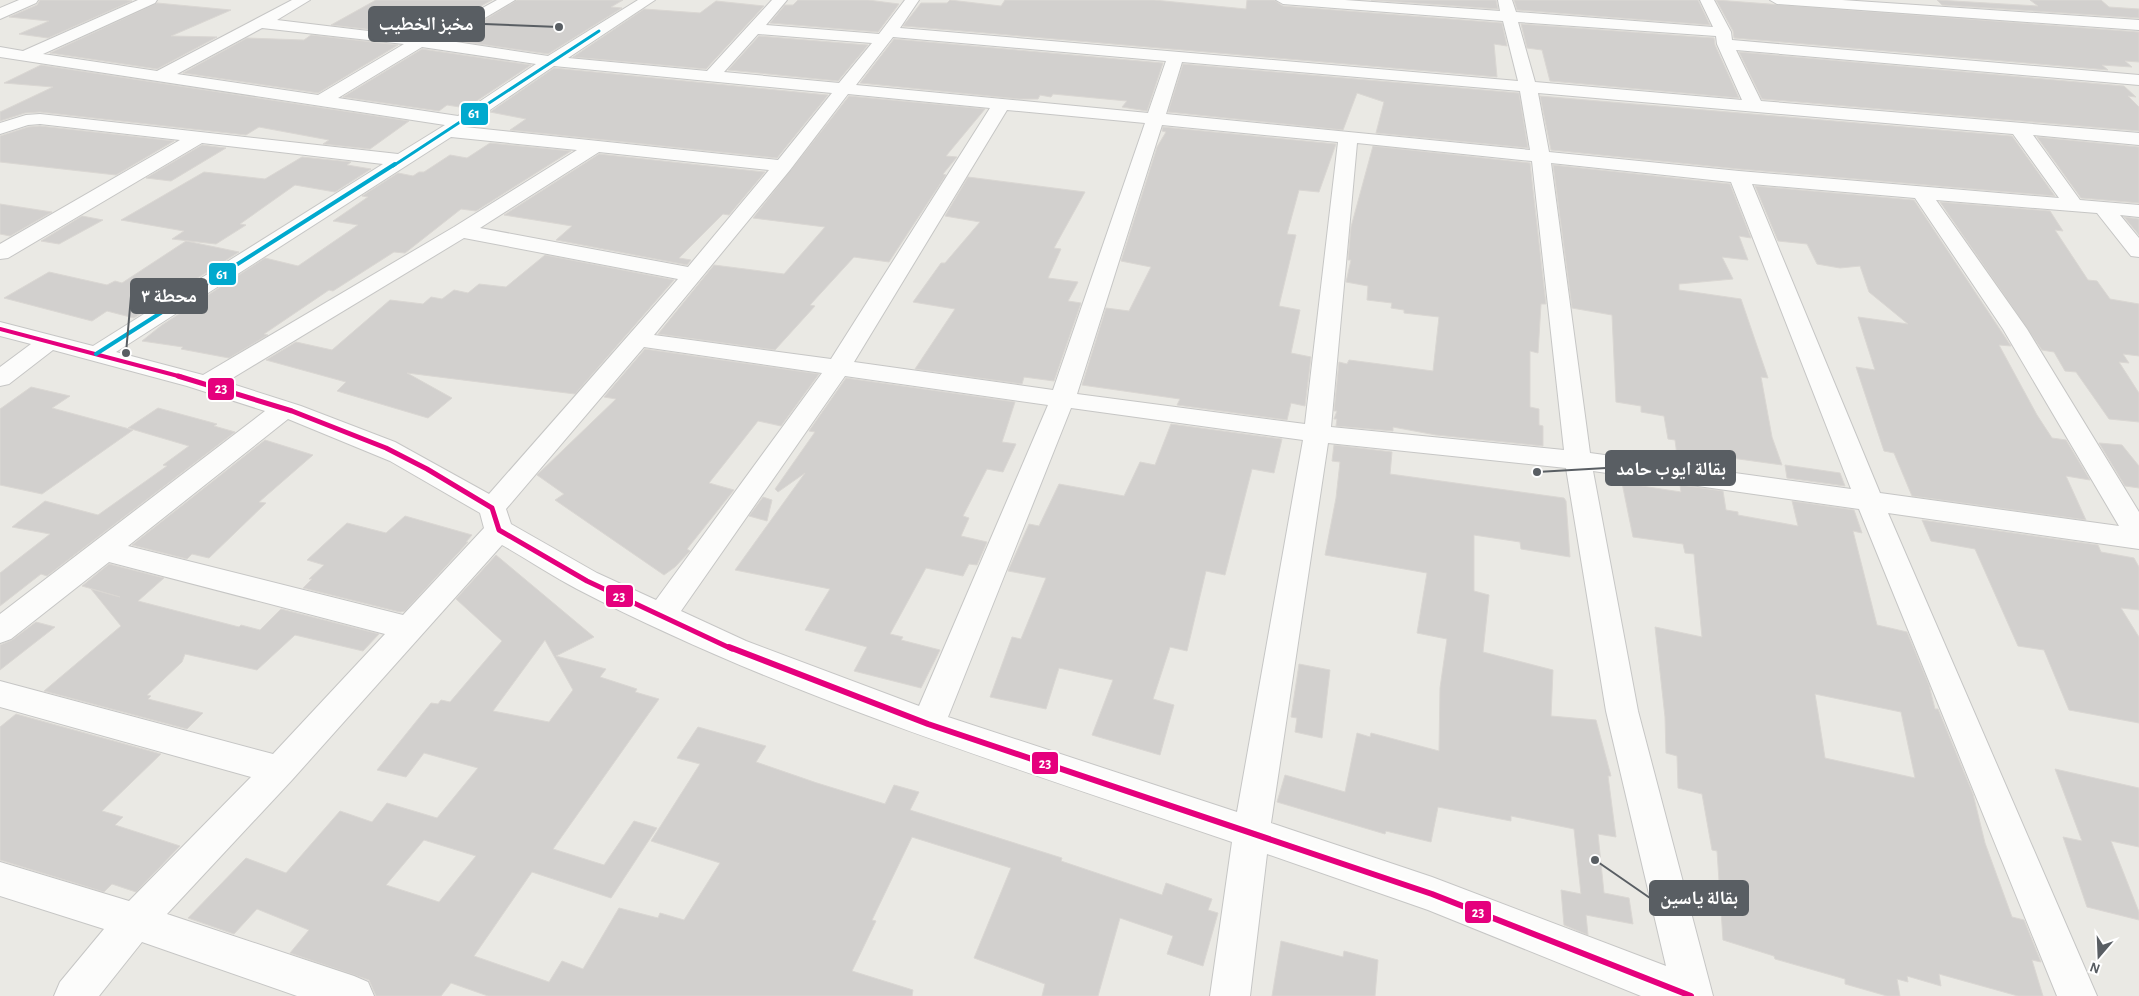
<svg xmlns="http://www.w3.org/2000/svg" width="2139" height="996" font-family="'Alegreya Sans','Noto Naskh Arabic',sans-serif">
  <style>
    .building { fill: #d2d0ce; stroke: #dad7d3; fill-rule: evenodd }
    .lines { fill: none; stroke-linecap: round; stroke-linejoin: round }
    .minor-casing { stroke: #c6c6c5; stroke-width: 2 }
    .minor { fill: #fcfcfb; fill-rule: evenodd }
    .bus-1-far2-casing { stroke: #fff; stroke-width: 7 }
    .bus-1-far1-casing { stroke: #fff; stroke-width: 9 }
    .bus-1-casing { stroke: #fff; stroke-width: 10 }
    .bus-2-far1-casing { stroke: #fff; stroke-width: 5.5 }
    .bus-2-casing { stroke: #fff; stroke-width: 7 }
    .bus-1-far2 { stroke: #e5007d; stroke-width: 4 }
    .bus-1-far1 { stroke: #e5007d; stroke-width: 5 }
    .bus-1 { stroke: #e5007d; stroke-width: 6 }
    .bus-2-far1 { stroke: #00a9ce; stroke-width: 3 }
    .bus-2 { stroke: #00a9ce; stroke-width: 4 }
    .leader { fill: none; stroke: #595e63; stroke-width: 2 }
    .callout-dot { fill: #595e63; stroke: #fff; stroke-width: 2 }
    .callout { fill: #595e63; stroke: #595e63; stroke-width: 2 }
    .callout-label { font-size: 19px; text-anchor: middle; font-weight: bold; fill: #fff }
    .line-badge { stroke: #fff; stroke-width: 2 }
    .badge-label { font-size: 14px; text-anchor: middle; font-weight: bold; fill: #fff }
  </style>
  <rect width="100%" height="100%" fill="#eae9e4"/>
  <!-- building -->
  <path class="building" d="M40,0H126L132,1L48,38L19,34L49,21L9,17L37,5Z
    M376,0H492L438,30L418,35L331,25Z
    M517,0H623L611,7L622,8L548,54L452,40Z
    M798,0H868L899,4L878,32L770,23L785,5H793Z
    M950,0L1001,6L1005,0H1154L1246,9L1247,0H1274L1283,6L1502,23L1507,46L1494,44L1497,77L903,26L921,3H947Z
    M1371,0H1496L1498,9Z
    M1514,0H1698L1710,25L1517,10Z
    M1716,0L2139,32V62L2125,61L2132,67L2102,65L2108,70L1734,38L1733,31Z
    M1937,0L2038,6L2030,0H2101L2109,7L2139,9V18L1942,5Z
    M716,1L764,6L706,69L573,57L644,9L700,13Z
    M157,3L231,10L171,36L217,37L157,69L50,53Z
    M1521,24L1714,38L1715,45L1739,98L1550,81L1542,50L1527,48Z
    M311,35L398,45L318,93L183,73L247,38L304,40Z
    M759,36L868,45L838,81L728,70Z
    M894,39L1163,63L1147,111L1122,107L1127,101L1053,94L1051,97L1040,95L1038,99H1019L860,83Z
    M422,49L531,65L466,108L447,105L439,111L343,97Z
    M1739,52L2124,86L2136,97L2128,96L2139,107V131L1762,99Z
    M1183,64L1519,93L1528,148L1376,133L1384,102L1357,93L1343,130L1168,112Z
    M41,65L409,121L370,149L323,144L329,140L259,127L246,135L40,112L25,113L0,121V112L53,87L4,83Z
    M554,68L828,95L777,158L510,130L526,119L490,112Z
    M849,96L985,109L946,156L957,157L943,174L946,175L889,262L854,257L810,305L815,306L775,350L658,334L714,265L784,274L825,227L753,218Z
    M1540,96L2012,136L2055,196L1739,169L1551,150Z
    M40,126L174,141L116,175L0,162V136L28,127Z
    M1163,127L1336,144L1319,192L1299,190L1287,234L1296,235L1279,306L1300,310L1291,353L1311,357L1305,406L1291,403L1287,420L1177,405L1180,399L1082,385L1106,308L1129,311L1151,267L1121,261L1157,147L1166,132L1162,131Z
    M2037,137L2139,147V203L2081,198Z
    M490,143L571,151L476,211L461,209L405,253L394,252L333,291L329,290L264,334L268,335L229,358L181,349L183,347L142,341L162,325L265,258L298,266L358,225L333,221L368,197L362,196L398,173L413,176L419,172H424L450,155L467,158Z
    M202,145L226,148L171,181L146,178Z
    M1373,146L1530,163L1546,304H1541L1538,353L1530,351V407L1539,409V425L1543,426V446L1436,435L1393,427V431L1336,426L1337,419H1334L1337,411H1334L1339,362L1347,364L1349,360L1433,371L1439,317L1404,313V310L1391,308L1392,303L1367,300L1368,286L1346,282L1351,260H1348L1351,227Z
    M599,154L765,172L729,215L723,214L679,258L691,260L687,265L556,240L572,226L504,215Z
    M302,157L351,162L347,165L371,169L335,192L295,185L240,224L246,225L216,244L172,239L184,231L121,220L204,172L265,179Z
    M1553,165L1730,184L1751,238L1739,236L1748,260L1722,257L1733,279L1679,284V290L1741,299L1768,378L1761,377L1772,437L1782,465L1717,456L1720,469L1678,463L1675,440L1668,439L1664,416L1641,412V406L1616,402L1612,315L1572,308Z
    M968,177L1085,192L1054,248L1061,249L1048,278L1078,282L1068,301L1081,303L1054,381L1024,377L1022,384L915,369L955,309L913,302L941,263H945L980,222L945,216Z
    M1755,186L1914,200L2011,346L1999,345L2037,415L2052,438L2066,440L2090,480L2066,476L2086,520L1912,496L1894,453L1884,451L1856,367L1875,370L1858,317L1908,324L1869,292L1860,266L1840,268L1817,264L1807,244L1778,241Z
    M1940,202L2050,211L2063,231L2055,230L2088,280L2097,281L2110,299L2139,304V356L2123,354L2129,363L2119,362L2139,393V422L2109,419L2076,372L2065,371L2054,352L2042,350Z
    M0,204L52,212L10,236L0,234Z
    M82,216L103,220L59,244L41,241Z
    M2124,217L2139,219V235Z
    M186,241L239,252L134,318L107,311L92,321L4,298L49,272L107,285L115,281L122,283Z
    M545,255L674,280L575,394L407,373L452,398L428,418L337,391L346,382L266,360L296,342L332,350L390,300L423,304L431,297L442,299L454,290L468,293L479,284L506,287Z
    M645,349L819,374L781,426L758,421L709,483L734,490L687,549L690,551L675,567L664,575L555,500L564,494L537,475L616,399L604,397Z
    M846,378L1015,402L1002,442L1016,444L1003,472L987,469L963,516L969,518L961,536L987,542L977,565L969,564L963,576L926,568L890,634L903,637L901,640L940,650L921,688L854,671L867,647L805,630L830,589L735,570L805,473L778,492L775,489L815,432L809,431Z
    M31,387L70,396L52,408L133,430L42,494L0,485V409Z
    M158,408L217,424L214,426L235,432L47,576L41,574L0,606V573L50,534L12,527L45,501L98,515L167,466L163,465L189,446L128,428Z
    M1171,424L1282,439L1274,473L1252,469L1225,575L1206,571L1187,651L1170,647L1153,699L1174,705L1160,755L1092,735L1113,680L1059,668L1046,709L990,697L1012,637L1021,639L1046,578L1008,571L1029,524L1039,526L1059,484L1124,496L1140,462L1155,465Z
    M265,440L313,455L259,502L266,503L209,558L192,554L187,559L132,545Z
    M2099,443L2122,445L2139,466V488L2125,486Z
    M1334,445L1392,452L1390,474L1564,498L1566,501L1570,557L1521,549L1520,542L1474,535V591L1489,595L1483,652L1553,670L1551,716L1596,720L1611,776H1608L1616,837L1598,834L1604,893L1629,898L1633,924L1586,915L1588,935L1564,925L1561,890L1581,894L1574,829L1511,816V821L1438,807L1431,842L1386,831L1385,834L1277,802L1285,775L1345,792L1357,733L1370,737L1371,733L1439,751L1440,688L1447,639L1417,633L1427,573L1325,555L1336,498L1340,462L1332,461Z
    M1785,465L1840,473L1845,486L1787,478Z
    M1622,483L1681,492L1680,485L1723,491L1726,510L1738,512V515L1798,526L1792,501L1854,510L1862,533L1853,531L1877,625L1907,632L1929,685L1935,709H1938L1973,794L1985,843L2012,917L2024,920L2041,962L2032,960L2043,996H2018L1939,974L1941,986L1907,976L1908,982L1897,979L1900,996H1887L1845,984V979L1775,959L1774,956L1723,940L1717,851L1712,850L1702,794L1678,788L1677,756L1666,753L1665,717L1655,627L1702,637L1694,554L1685,553L1683,544L1633,537ZM1815,694L1901,712L1915,778L1825,758Z
    M763,497L772,500L767,521L749,516Z
    M405,516L472,535L466,542H468L405,611L400,612L303,588L312,579H309L324,565L307,560L347,523L386,533Z
    M1922,520L2098,545L2101,552L2134,558L2139,567V610L2121,608L2139,637V723L2069,710L2044,650L2018,646L1975,549L1931,541Z
    M496,555L594,637L556,656L606,669L600,677L637,689L635,692L659,699L553,849L604,865L634,821L657,828L611,898L532,872L474,956L549,982L562,961L583,969L619,908L658,918L660,913L684,920L720,863L651,841L700,764L677,758L698,727L766,746L756,762L817,783L885,804L894,785L919,792L910,810L1062,858L1061,861L1162,895L1166,883L1212,899L1208,910L1218,913L1203,966L1167,954L1173,936L1120,918L1098,996H1042L1045,984L974,958L1011,868L912,837L872,920L876,921L852,971L913,990L912,996H488L451,983L441,996H376L369,980L290,953L309,930L257,909L234,934L188,918L246,858L286,873L340,811L372,822L387,803L437,818L478,768L424,753L406,777L377,770L431,703L438,704L441,700L450,702L502,641L456,599ZM545,640L573,690L549,722L493,711ZM424,840L476,856L439,902L386,885Z
    M109,564L164,578L138,601L239,627L241,625L260,630L281,609L379,634L363,651L295,635L257,670L185,654L182,662L147,695L151,696L148,699L203,713L187,729L44,691L121,626L91,589L120,597L82,586Z
    M36,622L55,627L0,670V645L12,640Z
    M1299,664L1330,670L1322,738L1295,732L1297,718L1291,717Z
    M16,714L161,754L102,811L123,817L115,825L180,846L136,892L112,884L104,892L0,860V727Z
    M2055,769L2139,788V847L2111,841L2139,912V920L2087,907L2063,837L2082,841Z
    M1281,941L1343,957L1344,951L1378,960L1375,996H1272Z"/>
  <g class="lines">
    <!-- minor casing -->
    <g class="minor-casing">
      <path id="minor" d="M19,0H38L36,3L0,19V8Z
        M138,0H157L155,3L43,54L157,71L292,0H310L277,20L418,37L439,32L497,0H515L451,38L443,40L548,56L638,0H655L568,58L707,71L772,0H787L766,25L879,34L905,0H919L900,28L1518,81L1503,21L1283,4L1276,0H1345L1500,11L1498,0H1512L1516,12L1713,27L1700,0H1714L1731,32L1732,40L2139,75V85L1736,50L1761,101L2139,133V145L2033,135L2080,200L2139,205V217L2120,215L2139,238V257L2131,256L2097,213L1936,200L2027,329L2139,512V549L1888,513L2097,996H2057L1859,509L1593,471L1638,711L1713,996H1641L1428,910L1267,854L1250,996H1210L1232,842C1011,766 785,697 577,589C552,576 527,559 502,545L292,780L167,914L354,976L368,982L374,996H297L142,942L99,996H54L60,982L104,929L0,896V862L129,901L251,777L0,707V681L273,754L385,634L109,562L11,639L0,643V614L265,411L187,386L53,350L9,384L0,386V367L31,344L0,336V322L93,346L383,164L202,143L8,258L0,259V244L180,140L40,124L28,125L0,134V123L26,115L40,114L398,154L445,125L0,57V47L23,51ZM1518,22L1716,36L1717,44L1742,100L1535,82ZM262,28L404,44L318,95L177,74ZM758,34L872,43L839,83L724,72ZM893,37L1166,61L1148,113L856,85ZM422,47L536,64L458,116L338,98ZM1182,62L1520,91L1530,150L1166,114ZM554,66L832,93L778,160L465,127ZM1538,93L2013,134L2059,198L1739,171L1549,152ZM848,94L990,108L831,359L654,335L790,170ZM1007,110L1145,123L1053,390L854,362ZM1162,125L1338,142L1305,424L1077,394ZM451,137L577,150L454,227L203,375L116,352ZM1357,143L1532,161L1564,450L1331,427ZM599,152L769,170L688,267L480,228ZM1551,163L1731,182L1851,489L1590,453ZM1752,184L1915,198L2003,329L2119,526L1880,493ZM464,238L678,279L489,494L395,442L301,406L226,382ZM644,347L822,373L656,600L597,573L511,524L506,509ZM845,376L1048,405L919,706L746,641L681,611ZM1071,408L1303,440L1237,812L948,717ZM288,419L390,461L480,513L484,528L403,615L128,546ZM1328,443L1566,468L1606,711L1666,966L1432,877L1271,823Z
        M1770,0H1842L2139,20V30L1777,4Z"/>
    </g>
    <!-- minor -->
    <use href="#minor" class="minor"/>
    <!-- bus-1-far2 casing -->
    <g class="bus-1-far2-casing">
      <path id="bus-1-far2" d="M0,329L182,377"/>
    </g>
    <!-- bus-1-far1 casing -->
    <g class="bus-1-far1-casing">
      <path id="bus-1-far1" d="M178,376L292,411L386,448L427,469L492,508L499,530L587,581L732,649"/>
    </g>
    <!-- bus-1 casing -->
    <g class="bus-1-casing">
      <path id="bus-1" d="M729,647L928,724L1432,894L1691,996"/>
    </g>
    <!-- bus-2-far1 casing -->
    <g class="bus-2-far1-casing">
      <path id="bus-2-far1" d="M393,166L599,31"/>
    </g>
    <!-- bus-2 casing -->
    <g class="bus-2-casing">
      <path id="bus-2" d="M96,354L395,164"/>
    </g>
    <!-- bus-1-far2 -->
    <use href="#bus-1-far2" class="bus-1-far2"/>
    <!-- bus-1-far1 -->
    <use href="#bus-1-far1" class="bus-1-far1"/>
    <!-- bus-1 -->
    <use href="#bus-1" class="bus-1"/>
    <!-- bus-2-far1 -->
    <use href="#bus-2-far1" class="bus-2-far1"/>
    <!-- bus-2 -->
    <use href="#bus-2" class="bus-2"/>
  </g>
  <!-- callouts -->
  <path class="leader" d="M559 27L484 24M126 353L131 296M1537 472L1606 468M1595 860L1650 898"/>
  <g class="callout-dot">
    <circle cx="559" cy="27" r="5"/>
    <circle cx="126" cy="353" r="5"/>
    <circle cx="1537" cy="472" r="5"/>
    <circle cx="1595" cy="860" r="5"/>
  </g>
  <g class="callout">
    <rect x="369" y="7" width="115" height="34" rx="5"/>
    <rect x="131" y="279" width="76" height="34" rx="5"/>
    <rect x="1606" y="451" width="129" height="34" rx="5"/>
    <rect x="1650" y="881" width="98" height="34" rx="5"/>
  </g>
  <g class="callout-label">
    <text x="426" y="30">مخبز الخطيب</text>
    <text x="169" y="302">محطة ٣</text>
    <text x="1671" y="475">بقالة ايوب حامد</text>
    <text x="1699" y="904">بقالة ياسين</text>
  </g>
  <g class="line-badge">
    <rect x="460" y="102" width="29" height="24" rx="5" fill="#00a9ce"/>
    <rect x="208" y="262" width="29" height="24" rx="5" fill="#00a9ce"/>
    <rect x="207" y="377" width="28" height="24" rx="5" fill="#e5007d"/>
    <rect x="605" y="584" width="29" height="24" rx="5" fill="#e5007d"/>
    <rect x="1031" y="751" width="28" height="24" rx="5" fill="#e5007d"/>
    <rect x="1464" y="900" width="28" height="24" rx="5" fill="#e5007d"/>
  </g>
  <g class="badge-label">
    <text x="474" y="118">61</text>
    <text x="222" y="279">61</text>
    <text x="221" y="393">23</text>
    <text x="619" y="601">23</text>
    <text x="1045" y="768">23</text>
    <text x="1478" y="917">23</text>
  </g>
  <!-- north arrow -->
  <g transform="translate(2099 956) rotate(199)" stroke="#ffffff" stroke-width="4" paint-order="stroke">
  <path d="M0-4L9 19L0 12L-9 19Z" fill="#595e63"/>
  <text y="-8" font-size="14" font-weight="bold" text-anchor="middle" fill="#595e63">N</text>
  </g>
</svg>
